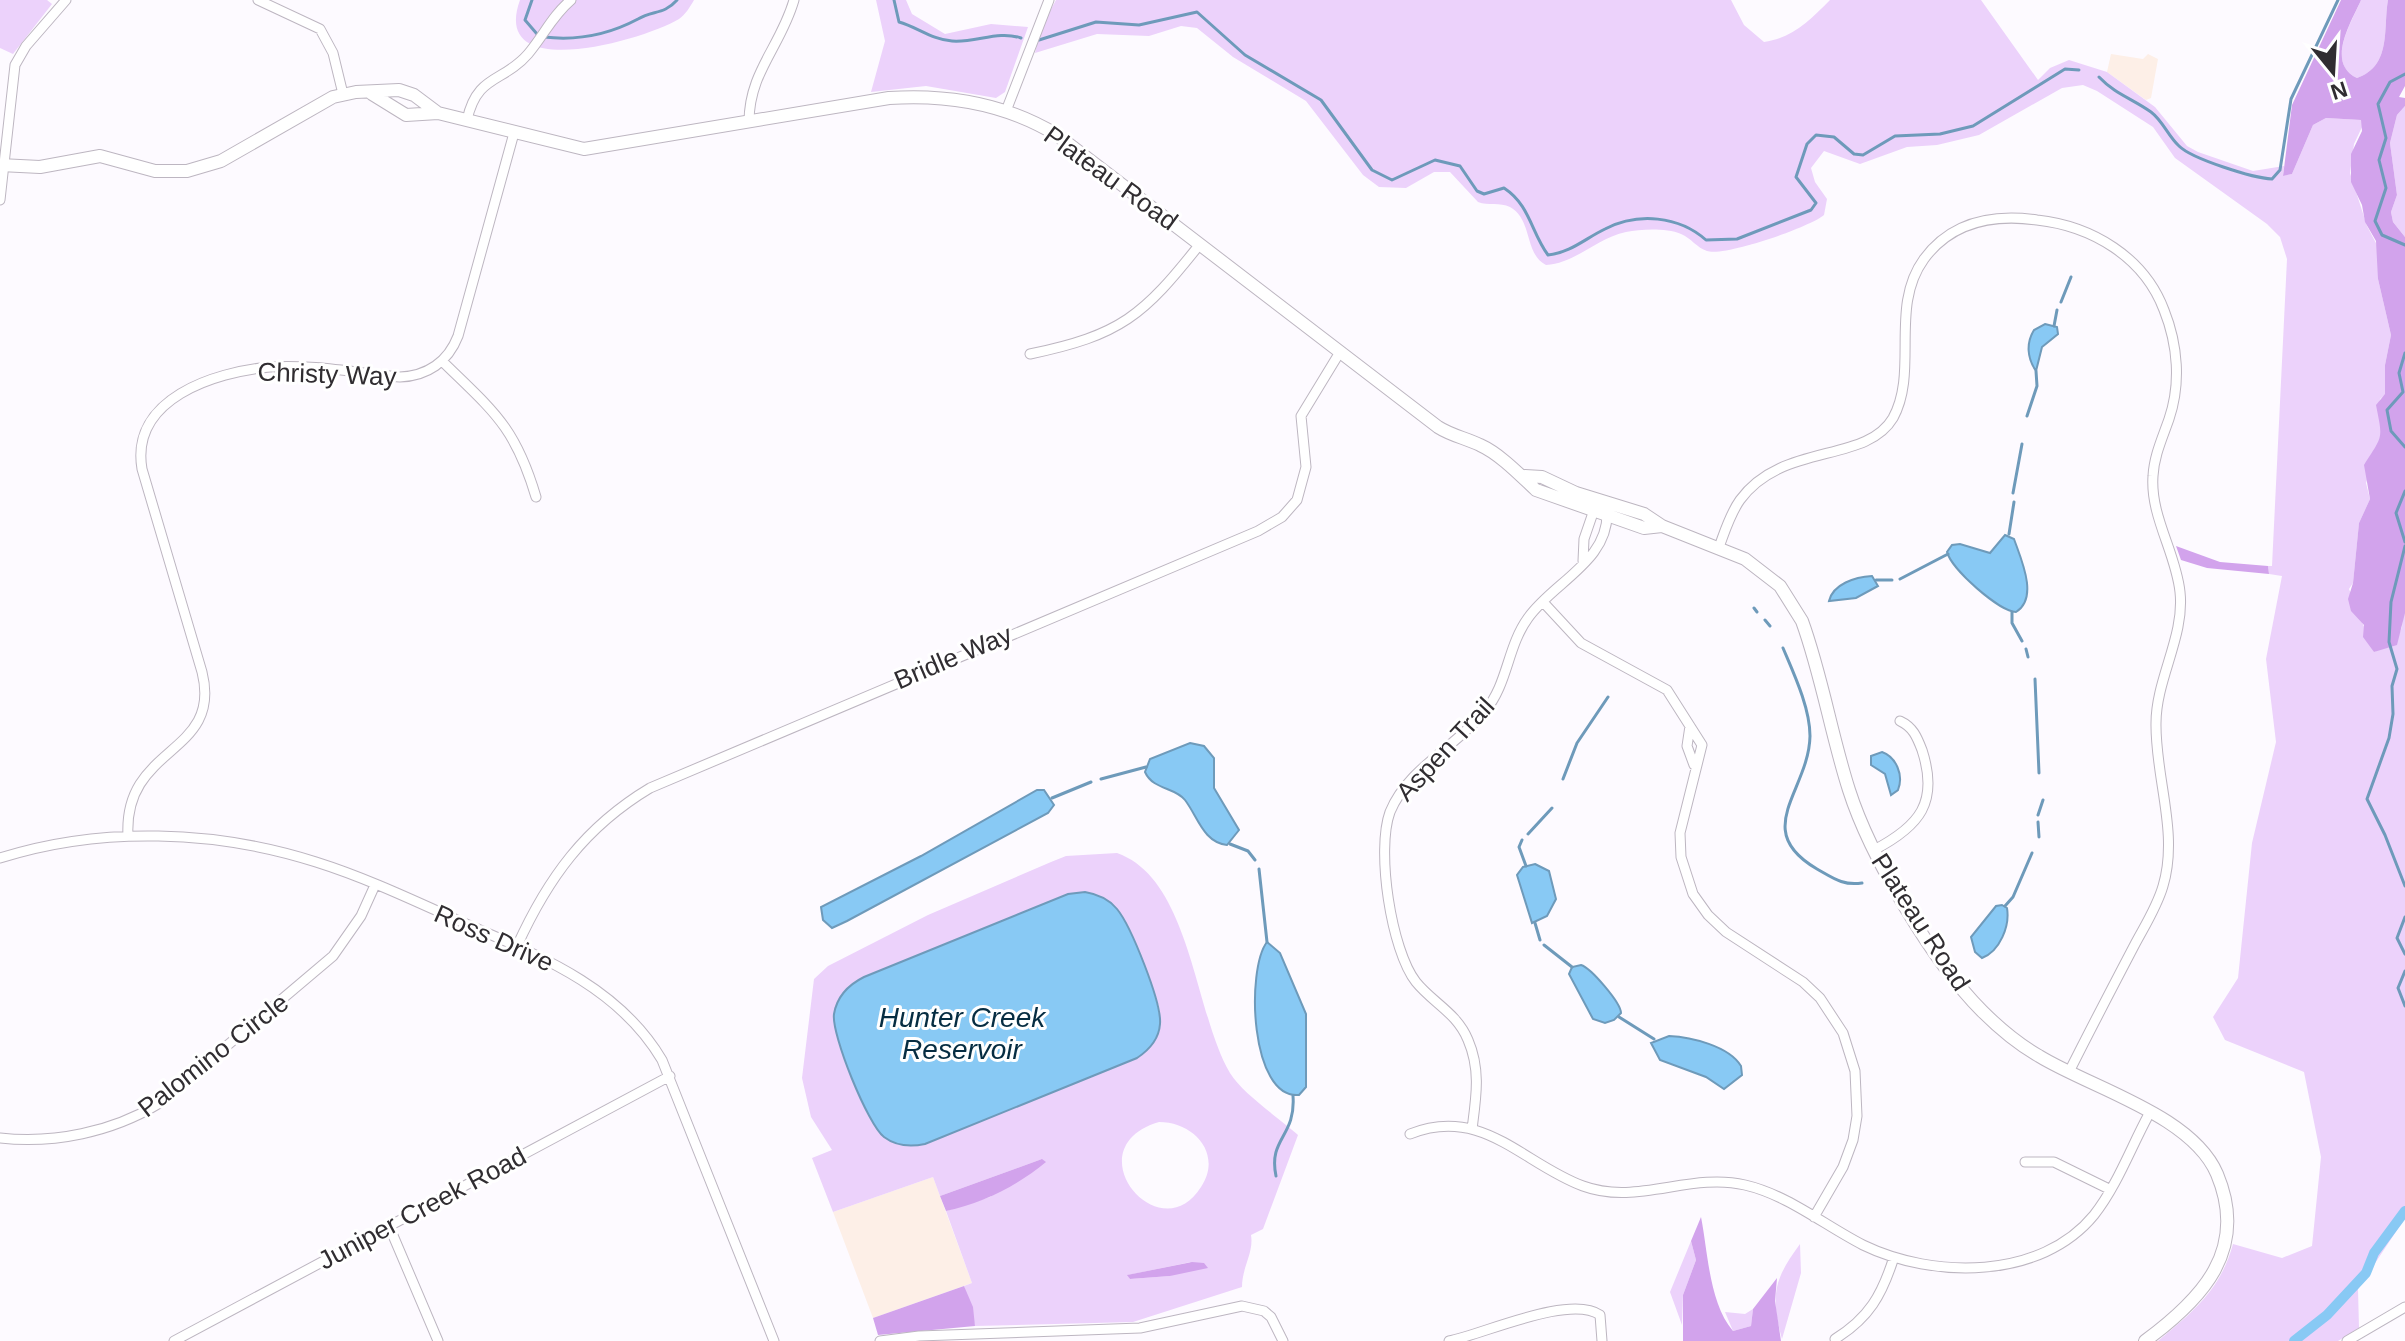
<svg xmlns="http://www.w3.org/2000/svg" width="2405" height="1341" font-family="Arial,sans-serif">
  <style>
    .industrial { fill: #fdefe7 }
    .green { fill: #ecd2fb; fill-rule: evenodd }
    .forest { fill: #d2a3ec }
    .water { fill: #88c9f4; stroke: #6e9aba; stroke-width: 2 }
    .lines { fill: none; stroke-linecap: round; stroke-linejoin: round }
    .stream { stroke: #6e9aba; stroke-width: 3 }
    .canal { stroke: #88c9f4; stroke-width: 10 }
    .minor-casing { stroke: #bdb6c1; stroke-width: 11 }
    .tertiary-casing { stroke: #bdb6c1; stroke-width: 14 }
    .minor { stroke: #fff; stroke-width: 9 }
    .tertiary { stroke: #fff; stroke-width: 12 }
    .labels { text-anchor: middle; stroke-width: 6; stroke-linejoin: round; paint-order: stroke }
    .street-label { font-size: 26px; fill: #302d31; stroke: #fff }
    .water-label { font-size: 28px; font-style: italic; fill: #062d42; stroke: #fff }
  </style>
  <rect width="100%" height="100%" fill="#fdfaff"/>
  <!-- industrial -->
  <path class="industrial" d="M2111,54L2143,59L2148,54L2158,59L2151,98L2146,100L2107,72Z
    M933,1177L972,1283L873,1318L833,1212Z"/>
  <!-- green -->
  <path class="green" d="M0,0H47L52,4L13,54L0,48Z
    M520,0H694C690,7 685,15 679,19C644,40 489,85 520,0Z
    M876,0H906L912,14L945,34L991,24L1028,27L1005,92L996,98L926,86L871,92L885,41Z
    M1056,0H1731L1744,25L1764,42C1793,38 1810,20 1830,0H1981L2038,80L2050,68L2069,60L2107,72L2155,107L2187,146L2198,152L2253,171L2284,166L2283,176L2292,174L2313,125L2326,118L2361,120L2363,125L2354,144L2350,173L2367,226L2378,247V279L2391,335L2385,365L2386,394L2380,399L2378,412L2383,429L2366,483L2370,499L2359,523L2353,583L2349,589L2374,652L2396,642L2402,627L2405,589V1218L2358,1289L2359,1328L2338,1341H2158C2193,1312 2221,1289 2233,1244L2282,1258L2312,1246L2321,1157L2304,1072L2225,1040L2213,1017L2238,978L2252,843L2276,742L2266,659L2282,576L2269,574L2268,566H2272L2287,259L2280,237L2267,224L2175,158L2153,127L2097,91L2083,85L2062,88L1979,135L1937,145L1907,147L1860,164L1824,151L1811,168L1815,182L1827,199L1824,215C1810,227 1725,257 1707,251C1697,248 1691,238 1681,234C1666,228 1642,229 1626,232C1597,238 1576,263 1546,265C1524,254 1533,220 1510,207C1500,202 1488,206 1478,202L1450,172H1434L1406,188L1379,187L1363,175L1306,101L1233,57L1197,28L1181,26L1149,36L1097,34L1035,53L1041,28Z
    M2361,0H2388C2383,28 2392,66 2357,78C2325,63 2352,22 2361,0Z
    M2405,106V237L2393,222L2391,212L2397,195L2390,143L2397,115Z
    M1117,853C1191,879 1194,1012 1230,1073C1242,1093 1280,1119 1298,1135L1263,1229L1251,1235C1254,1253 1242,1267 1242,1287L1133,1322L975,1326L964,1286L972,1283L946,1211L990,1197L1042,1159L940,1196L933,1177L833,1212L812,1158L832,1150L811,1117L802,1078L814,979L828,966L928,915L1051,862L1066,856ZM1077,893C1131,894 1142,964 1159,1006C1163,1031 1153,1042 1137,1058L925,1144C911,1147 896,1146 884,1137C868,1126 831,1034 834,1014C837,996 848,985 864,977ZM1159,1122C1194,1122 1223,1154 1201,1187C1160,1253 1072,1148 1159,1122ZM1191,1262L1170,1276L1130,1279L1128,1275Z
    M1691,1241L1696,1260L1683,1295L1682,1325L1670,1292Z
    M1800,1244L1801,1273L1782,1339C1770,1296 1774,1279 1800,1244Z
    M1753,1309L1751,1326L1733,1331L1725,1312L1745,1314Z"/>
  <!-- forest -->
  <path class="forest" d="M2341,0H2361C2352,21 2325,63 2357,78C2392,66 2383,28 2388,0H2405V86L2399,97L2405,98V106L2397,115L2390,143L2397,195L2391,212L2393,222L2405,237V613L2397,645L2374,652L2363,637L2364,625L2351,611L2348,599L2353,583L2359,523L2370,499L2364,465C2383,435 2383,440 2376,405L2385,394V365L2391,335L2378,279L2376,241L2365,222L2362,205L2351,182V154L2362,131L2361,120L2326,118L2313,125L2292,174L2283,176L2292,105Z
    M2176,546L2220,562L2268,566L2269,574L2207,568L2181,560Z
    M1042,1159L1046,1162C1017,1186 983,1203 946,1211L940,1196Z
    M1701,1217C1708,1252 1709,1303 1733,1331L1751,1326L1753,1309L1777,1278L1775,1301L1781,1341H1683V1295L1696,1260L1691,1241Z
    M1192,1262L1204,1263L1208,1268L1170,1276L1130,1279L1127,1275Z
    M964,1286L973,1307L975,1326L878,1335L873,1318Z"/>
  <!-- water -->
  <path class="water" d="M2045,324L2057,327L2058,334L2042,347L2036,371C2027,358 2026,343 2034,330Z
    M2005,535L2014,539C2021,559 2039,598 2016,612C1999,611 1952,570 1947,552L1952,545L1960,544L1990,553Z
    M1872,576L1878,586L1856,598L1829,601C1833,584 1855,577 1872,576Z
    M1190,743L1204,746L1214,758V788L1239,830L1227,845C1203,842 1198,817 1185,800C1175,787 1153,790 1145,772L1150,759Z
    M1882,752C1896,757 1904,775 1898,790L1891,795L1885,774L1871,765V756Z
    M1037,790H1044L1054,805L1048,813L847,921L832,928L823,920L821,907L921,856Z
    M1535,864L1549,871L1556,899L1547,916L1532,923L1517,875L1523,867Z
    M1085,892C1097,894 1109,899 1117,909C1131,926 1162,1003 1160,1024C1159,1039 1149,1050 1137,1058L925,1144C911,1147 896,1146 884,1137C868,1125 831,1034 834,1014C837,996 848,985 864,977L1068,894Z
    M2002,905L2007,908C2010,926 2000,951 1982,958L1975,952L1971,937L1996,906Z
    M1267,942L1280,953L1306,1014V1087L1299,1095C1250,1099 1246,969 1267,942Z
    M1581,965C1591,968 1621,1003 1621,1013L1614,1020L1605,1023L1593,1019L1569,974L1572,967Z
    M1669,1036C1691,1037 1729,1046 1741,1066L1742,1075L1724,1089L1706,1077L1660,1060L1651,1043Z"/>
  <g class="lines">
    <!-- stream -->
    <path class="stream" d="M532,0L525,20L537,34
      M894,0L899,22C917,27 933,40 952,41C976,43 998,30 1021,38
      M544,37C578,41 608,35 638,19C653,10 664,15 677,0
      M1039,40L1096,22L1139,25L1197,12L1245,55L1321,100L1372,170L1392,180L1435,160L1460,166L1477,191L1484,194L1504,188C1530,205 1531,232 1548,255C1570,253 1586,238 1605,229C1638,212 1679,216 1706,240L1737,239L1811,210L1816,203L1796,177L1807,144L1816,135L1834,137L1854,154L1863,155L1895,136L1940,134L1973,126L2065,69L2079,70
      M2405,74L2390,82L2378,104L2386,138L2379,160L2386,188L2375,221L2382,235L2405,245
      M2099,77C2115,94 2133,99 2151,112C2163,121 2168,136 2179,146C2192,159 2253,178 2272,179L2280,170L2291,99L2338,0
      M2061,302L2071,277
      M2054,326L2057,310
      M2405,353L2399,373L2403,392L2387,410L2391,431L2405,447
      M2027,416L2037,386L2036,371
      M2405,491L2396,513L2405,542
      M2013,493L2022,444
      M2009,534L2014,502
      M2405,546L2391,602L2389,642L2397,669L2392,686L2393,714L2389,738L2367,799L2385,835L2405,886
      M1900,579L1948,554
      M1876,580H1892
      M1754,608L1757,612
      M2012,612V623L2022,641
      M1765,620L1770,626
      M1783,648C1794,674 1810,708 1810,736C1809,791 1750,830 1817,869C1833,878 1843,886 1862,883
      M2026,649L2028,657
      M2035,679L2039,773
      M1101,779L1146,767
      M1563,779L1577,743L1608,697
      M1052,798L1091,782
      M2038,815L2043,800
      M2038,822L2039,837
      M1528,834L1552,808
      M1522,840L1519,847L1526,866
      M1230,844L1248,851L1255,860
      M1259,869L1267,942
      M2005,906L2013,897L2032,853
      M2405,917L2397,938L2405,954
      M1535,923L1540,940
      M1544,945L1572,967
      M2405,971L2398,988L2405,1006
      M1619,1017L1654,1039
      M1276,1176C1268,1138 1296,1137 1293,1096"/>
    <!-- canal -->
    <path class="canal" d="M2294,1341L2327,1315L2366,1273L2374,1253L2405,1211"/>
    <!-- minor casing -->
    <g class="minor-casing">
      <path id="minor" d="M258,0L320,29L333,53L343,94
        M1006,111L1049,0
        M467,120C477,74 503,83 528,54C544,35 552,16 571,0
        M749,122C749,72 781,46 794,0
        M0,200L15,65L26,46L66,0
        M1030,354C1121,335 1143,316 1200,244
        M442,361C493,411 515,426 536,497
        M1719,547C1725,531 1730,514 1740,500C1782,442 1866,464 1893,418C1919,371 1889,307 1924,259C1952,221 1994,214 2037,220C2092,226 2144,257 2164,310C2178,345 2181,384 2169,419C2162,439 2154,456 2153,476C2150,516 2176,553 2180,592C2185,636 2156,679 2156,723C2155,777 2179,833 2163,886C2157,907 2144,927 2134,946C2112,988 2090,1030 2069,1072
        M1583,561L1584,539L1595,507
        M1543,602L1581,643L1667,690L1702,745L1680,833L1681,857L1693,894L1708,915L1726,932L1803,982L1820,998L1843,1033L1855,1071L1857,1116L1853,1140L1843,1167L1814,1217
        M1690,726L1687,746L1694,765
        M128,836C123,744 223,756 202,672L142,469C130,399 214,372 270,367C312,364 357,373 400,377C427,376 448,362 458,336L514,133
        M1874,850C1920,826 1939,802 1922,750C1917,737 1913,727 1900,721
        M0,858C101,826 216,830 316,862C370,879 421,904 473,927C545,958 620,989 662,1060L774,1341
        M517,946C548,878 585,827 650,788L1258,531L1282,517L1297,500L1306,467L1301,416L1340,352
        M1472,1129C1476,1098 1481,1070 1468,1040C1457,1013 1433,1003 1416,982C1391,950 1376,850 1390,812C1408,768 1456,747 1485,711C1508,684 1507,647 1528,618C1553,582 1610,561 1607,510
        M1410,1134C1482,1105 1523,1164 1583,1186C1637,1206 1690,1172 1745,1185C1788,1195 1824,1225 1863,1245C1933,1279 2041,1280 2094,1215C2117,1186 2131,1147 2149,1114
        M0,1138C54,1144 112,1132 158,1104L333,956L361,916L375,885
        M2025,1162H2054L2109,1189
        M389,1226L438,1341
        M1835,1339C1869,1318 1882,1295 1894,1257
        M174,1341L670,1076
        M880,1341L919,1336L1140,1328L1242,1306L1264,1311L1271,1317L1283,1341
        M1449,1341C1484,1334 1570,1294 1600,1315L1602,1341
        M2347,1341L2405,1307"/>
    </g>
    <!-- tertiary casing -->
    <g class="tertiary-casing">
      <path id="tertiary" d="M372,94L406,115L438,113
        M0,165L40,167L100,156L155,171H187L221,161L333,97L356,92L399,90L414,95L438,113L584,149L889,98C949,94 1006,104 1057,135L1438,427C1452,436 1466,438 1480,445C1500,454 1520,475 1536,490L1644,528L1662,526
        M1525,476L1542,477L1576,493L1644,514L1662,526L1745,559L1780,586L1802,621C1822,676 1831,734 1849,790C1870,856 1933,962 1982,1011C1999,1028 2018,1044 2039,1056C2091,1088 2192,1115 2217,1174C2249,1250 2202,1299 2145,1341"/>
    </g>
    <!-- minor -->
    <use href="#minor" class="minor"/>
    <!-- tertiary -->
    <use href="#tertiary" class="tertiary"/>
  </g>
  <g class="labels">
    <!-- street labels -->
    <g class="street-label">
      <text transform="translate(1111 178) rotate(36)" y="9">Plateau Road</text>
      <text transform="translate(327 374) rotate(2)" y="9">Christy Way</text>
      <text transform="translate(953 657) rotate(-23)" y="9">Bridle Way</text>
      <text transform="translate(1445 749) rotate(-47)" y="9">Aspen Trail</text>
      <text transform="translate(1921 922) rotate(57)" y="9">Plateau Road</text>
      <text transform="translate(494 938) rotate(24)" y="9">Ross Drive</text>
      <text transform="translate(213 1055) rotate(-38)" y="9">Palomino Circle</text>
      <text transform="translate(422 1208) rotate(-28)" y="9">Juniper Creek Road</text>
    </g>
    <!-- water labels -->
    <g class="water-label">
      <text x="962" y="1027">Hunter Creek<tspan x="962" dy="32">Reservoir</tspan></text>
    </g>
  </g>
  <!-- north arrow -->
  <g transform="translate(2333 72) rotate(162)" stroke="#ffffff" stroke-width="6" paint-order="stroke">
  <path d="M0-6L14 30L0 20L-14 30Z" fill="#302d31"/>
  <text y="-12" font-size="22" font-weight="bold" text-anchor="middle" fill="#302d31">N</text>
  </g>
</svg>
